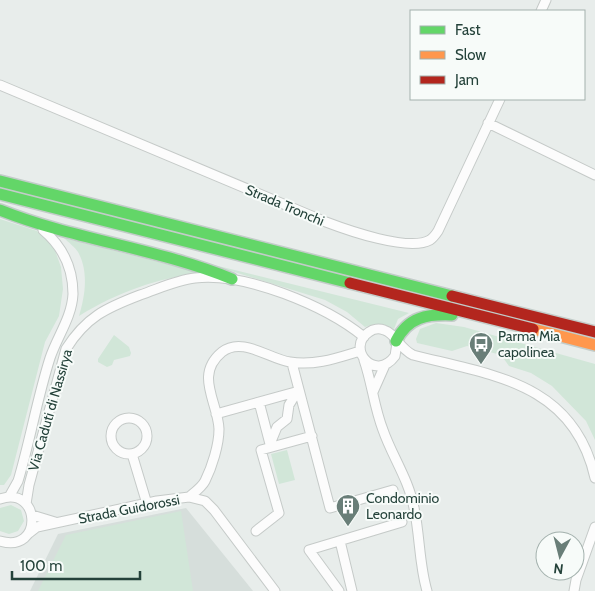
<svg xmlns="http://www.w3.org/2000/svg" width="595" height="591" font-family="Cabin,sans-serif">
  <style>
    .built { fill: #d6dedb }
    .green { fill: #d1e6d8 }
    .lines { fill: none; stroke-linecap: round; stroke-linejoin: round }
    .street-casing { stroke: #c5cac8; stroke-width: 11 }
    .fast-casing { stroke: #c3ccc9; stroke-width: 14 }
    .slow-casing { stroke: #c3ccc9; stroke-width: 14 }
    .jam-casing { stroke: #c3ccc9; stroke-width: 14 }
    .street { stroke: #fcfcfc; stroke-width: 9 }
    .fast { stroke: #63d668; stroke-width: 11 }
    .slow { stroke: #ff974d; stroke-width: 11 }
    .jam { stroke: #b3261e; stroke-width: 11 }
    .labels { text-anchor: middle; stroke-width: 4; stroke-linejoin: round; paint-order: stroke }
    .street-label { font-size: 14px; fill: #24423a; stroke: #f7fbf9 }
    .poi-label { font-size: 14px; fill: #24423a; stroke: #f7fbf9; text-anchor: start }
  </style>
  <rect width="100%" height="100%" fill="#e8edeb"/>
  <!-- built -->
  <path class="built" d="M186,508L253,591H30L58,534Z"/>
  <!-- green -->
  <path class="green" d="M0,219L37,231L53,245L61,267L63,289L59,316L45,342L11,475L4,485H0Z
    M64,238L202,273C157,278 118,292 79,316C85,296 89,272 78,252C75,247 68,242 64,238Z
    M202,262L409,313L398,319L394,329C384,323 376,323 365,327L347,312L325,300Z
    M436,323L464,327L595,364V440L586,421L552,386L531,373L509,366L501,355L467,346L452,351L417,343L416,339L420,329Z
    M114,335L129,347L131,353L130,356L114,360L112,365L107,367L98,362V359Z
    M287,450L295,480L279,484L271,454Z
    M11,505L21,510L24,521L18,531L9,534L0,531V508Z
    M181,511L193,591H38L66,535Z"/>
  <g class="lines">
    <!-- street casing -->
    <g class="street-casing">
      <path id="street" d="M541,11L546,0
        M0,85L326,222C347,230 409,252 430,240C433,238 436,234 438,231L500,99
        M488,123L595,175
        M397,343L395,356C375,383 345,348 369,332C373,329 379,328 384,330C395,333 399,348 413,355C492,375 574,383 595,478
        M364,360C372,383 374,407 383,430C392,456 409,480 414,508C420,535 419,564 427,591
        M292,363L330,508L393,490
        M373,392L385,365
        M259,402L270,444
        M216,414L299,391
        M111 436a18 18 0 1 1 36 0a18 18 0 1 1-36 0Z
        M270,444L277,427L287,419L289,405L297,392
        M132,454L147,504
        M9,497L18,481C30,441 37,399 50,358C57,337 72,317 73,294C73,268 62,246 43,230
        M189,497C195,492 202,487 205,481C212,467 219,445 219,429C218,402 194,375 222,352C242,336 269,359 290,362C315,366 337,358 360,351
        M0,499C41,485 44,554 0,541
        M26,504L29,485L66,349C86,317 106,308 140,295C158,289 176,280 195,278C245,272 326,306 364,337
        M32,515L55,522
        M256,531L279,513L261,450L312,436
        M28,534L37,527L157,501L189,497L205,501L214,510L275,591
        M340,541L352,591
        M339,591L309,550L402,522
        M574,591L576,580L595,527"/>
    </g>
    <!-- fast casing -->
    <g class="fast-casing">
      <path id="fast" d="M0,181L452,296
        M0,194L350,283
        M0,210C75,240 157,248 232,279
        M396,341C408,317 427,314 452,315"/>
    </g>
    <!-- slow casing -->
    <g class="slow-casing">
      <path id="slow" d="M533,329L595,345"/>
    </g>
    <!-- jam casing -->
    <g class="jam-casing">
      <path id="jam" d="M350,283L533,329
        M452,296L595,332"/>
    </g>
    <!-- street -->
    <use href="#street" class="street"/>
    <!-- fast -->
    <use href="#fast" class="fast"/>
    <!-- slow -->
    <use href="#slow" class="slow"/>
    <!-- jam -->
    <use href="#jam" class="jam"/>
  </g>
  <!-- icons -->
  <defs>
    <g id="bus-pin" transform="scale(1.25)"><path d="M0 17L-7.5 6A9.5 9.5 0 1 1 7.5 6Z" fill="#697e78" stroke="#f7fbf9"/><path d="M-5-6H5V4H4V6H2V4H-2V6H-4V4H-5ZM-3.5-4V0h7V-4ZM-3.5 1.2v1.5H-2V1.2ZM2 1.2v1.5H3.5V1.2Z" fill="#fff"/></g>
    <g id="building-pin" transform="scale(1.25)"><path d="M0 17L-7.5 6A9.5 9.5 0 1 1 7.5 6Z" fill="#697e78" stroke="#f7fbf9"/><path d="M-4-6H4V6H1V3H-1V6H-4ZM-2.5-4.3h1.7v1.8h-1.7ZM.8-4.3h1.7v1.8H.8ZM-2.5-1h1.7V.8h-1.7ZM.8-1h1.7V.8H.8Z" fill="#fff"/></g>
  </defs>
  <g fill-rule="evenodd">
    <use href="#bus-pin" x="481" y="344"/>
    <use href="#building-pin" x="348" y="506"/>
  </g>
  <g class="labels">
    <!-- street labels -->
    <g class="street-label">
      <text transform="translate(285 205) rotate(23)" y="5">Strada Tronchi</text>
      <text transform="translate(50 410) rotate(-74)" y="5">Via Caduti di Nassirya</text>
      <text transform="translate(129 509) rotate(-11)" y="5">Strada Guidorossi</text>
    </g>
    <!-- poi labels -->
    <g class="poi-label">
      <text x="498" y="341">Parma Mia<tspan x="498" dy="16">capolinea</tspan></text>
      <text x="366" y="503">Condominio<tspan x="366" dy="16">Leonardo</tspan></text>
    </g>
  </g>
  <!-- legend -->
  <rect x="410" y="10" width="175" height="90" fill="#f7fbf9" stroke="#a3b1ad"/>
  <rect x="420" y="26" width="25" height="8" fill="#63d668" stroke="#a3b1ad"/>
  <text x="455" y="35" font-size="15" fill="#24423a">Fast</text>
  <rect x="420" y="51" width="25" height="8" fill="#ff974d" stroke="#a3b1ad"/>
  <text x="455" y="60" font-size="15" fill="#24423a">Slow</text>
  <rect x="420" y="76" width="25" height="8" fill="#b3261e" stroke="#a3b1ad"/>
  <text x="455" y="85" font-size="15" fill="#24423a">Jam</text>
  <!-- north arrow -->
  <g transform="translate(560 556) rotate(187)"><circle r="24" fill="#f7fbf9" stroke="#a3b1ad"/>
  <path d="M0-4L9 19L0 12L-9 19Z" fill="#697e78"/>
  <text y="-8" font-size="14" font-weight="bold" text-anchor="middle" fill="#24423a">N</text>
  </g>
  <!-- scale -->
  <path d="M12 571v8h128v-8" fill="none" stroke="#24423a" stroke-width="2.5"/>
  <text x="20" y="571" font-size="15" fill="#24423a" stroke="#f7fbf9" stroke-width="4" paint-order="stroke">100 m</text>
</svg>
